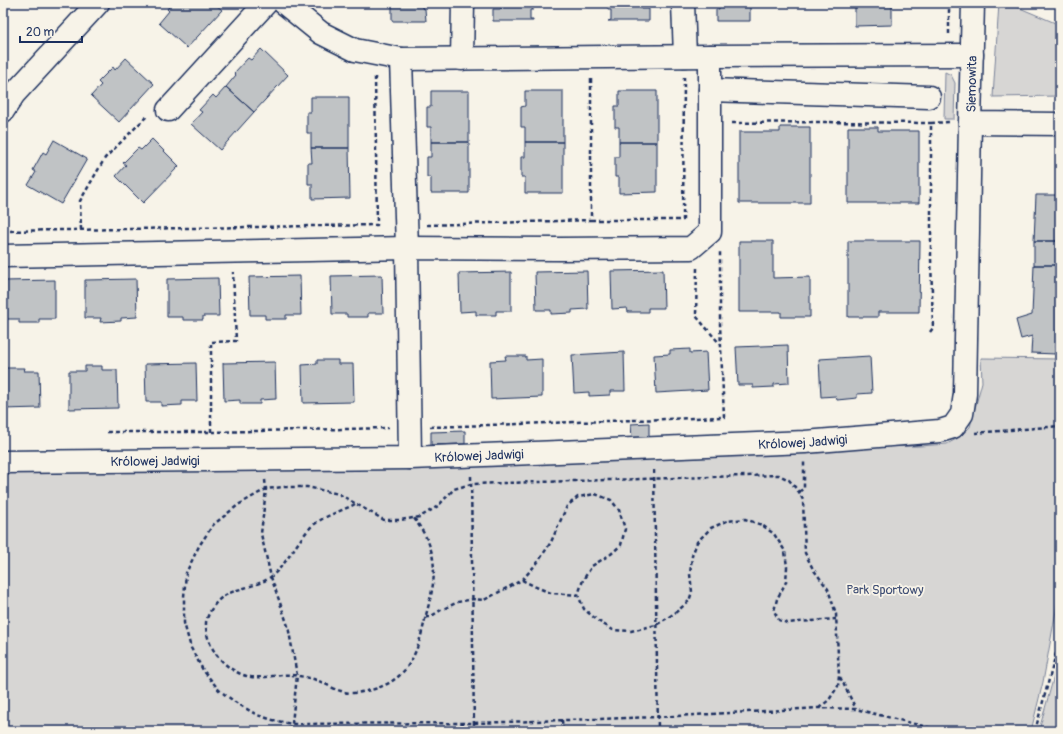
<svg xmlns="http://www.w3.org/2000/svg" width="1063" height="734" font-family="Pangolin,sans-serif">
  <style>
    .green { fill: #d7d6d4; stroke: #798299 }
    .building { fill: #c0c3c5; stroke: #1b2f5e }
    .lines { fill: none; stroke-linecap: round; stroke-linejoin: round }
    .minor-casing { stroke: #1b2f5e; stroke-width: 25 }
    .path { stroke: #1b2f5e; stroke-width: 2.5; stroke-dasharray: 4 3; stroke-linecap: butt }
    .minor { stroke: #f7f3e8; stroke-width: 22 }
    .labels { text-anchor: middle; stroke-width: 3.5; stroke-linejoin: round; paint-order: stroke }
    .street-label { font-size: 13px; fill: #1b2f5e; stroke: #f7f3e8 }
    .park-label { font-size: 13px; fill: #415076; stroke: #f7f3e8 }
  </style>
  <rect width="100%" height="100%" fill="#f7f3e8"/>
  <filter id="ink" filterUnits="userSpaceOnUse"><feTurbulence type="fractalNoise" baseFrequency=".025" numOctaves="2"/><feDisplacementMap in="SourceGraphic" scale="8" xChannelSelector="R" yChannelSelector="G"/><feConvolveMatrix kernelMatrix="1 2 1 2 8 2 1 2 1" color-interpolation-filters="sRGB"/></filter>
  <g filter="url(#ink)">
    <!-- green -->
    <path class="green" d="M999,3H1008L1060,25V96L993,97Z
      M945,72L951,75L955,83L954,119H944Z
      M981,358L1060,359V589L1043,682L1031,731H3V461L920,446L947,444L960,437L970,427L982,382Z
      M1056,669H1057L1059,723L1055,728L1039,730Z"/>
    <!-- building -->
    <path class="building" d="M172,3H214L222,10L187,48L159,23L169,11L167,9Z
      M392,3H422V8L425,9L426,21H392Z
      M501,3H533V10H530V20H533V21H493V9H501Z
      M608,3H641V9H649V21H608L611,20V10H608Z
      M719,3H750V21H716V9H719Z
      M855,3H892V25L855,26Z
      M261,49L288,75L254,112L226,87L236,75L234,73L248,58L251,60Z
      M126,58L154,84L119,122L91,96L101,85L98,82L113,67L115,70Z
      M226,87L254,112L220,150L191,124L202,112L199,110L213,95L216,98Z
      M431,91H469V142H431V127H427V107H431Z
      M525,91H563V142H525V127H521V107L525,106Z
      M619,91H657V142H619V127H615V106H619Z
      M311,97H349V148H311V133H307V112H311Z
      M780,127H810V203H739V132H780Z
      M848,127H878V131H919V203H848Z
      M152,139L179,166L143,203L116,176L126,165L123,163L138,148L141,150Z
      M54,140L87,159L61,204L28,185L36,172L33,170L43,152L46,154Z
      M431,142H469V193H431V177H427V157H431Z
      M525,142H563V193H525V177H521V157H525Z
      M619,142H657V192L619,193V177H615V157H619Z
      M311,148H349L350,198L312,199V184H308V163H312Z
      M1036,195H1060L1059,241H1034Z
      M739,241H773V278L810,277V317H781V312H739Z
      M848,241H920L919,312H878V317H848Z
      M1034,241H1059V265H1034Z
      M1034,265H1059L1058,309L1060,308V329H1057L1056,354L1031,353L1032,336L1021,339L1016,320L1032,315Z
      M663,270L664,308H648V312H628L627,308L612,309L611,271Z
      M587,271L588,309L572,310V313L551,314V310H536L535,272Z
      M511,272V311H496V315H476V311L460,312L459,273Z
      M382,275L383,313H368V317H347V314H332L331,276Z
      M300,276L301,315H286V319H265V315H250L249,277Z
      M218,278L219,316H203V320H183V317H167V279Z
      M136,279L137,317L121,318V321L100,322L101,318H85V280Z
      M55,280V319H39V323H19V319H5L4,281Z
      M788,345L789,383L774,384V387L753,388V385H738L736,347Z
      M690,349V353L706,352L708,390L656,393L654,355L670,354V350Z
      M624,352L625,391H610V395L589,396V392L574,393L572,355Z
      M505,356H526V360L542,359V397L491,399L490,361L506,360Z
      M870,356L872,393L857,394V398L837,400L836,396L821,397L819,359Z
      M317,360H338V364H353L354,402L303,403L302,365L317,364Z
      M275,362L276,399L260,400V404H240V400L224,401L223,363Z
      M196,363L197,401H182V405L161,406V402H146L145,364Z
      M85,366H102V370H117L118,408L69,409V371H85Z
      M3,368H25L24,371H39L40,408L3,409Z
      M649,423V438L632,439L631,424Z
      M465,431V444L431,445V432Z"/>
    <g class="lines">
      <!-- minor casing -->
      <g class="minor-casing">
        <g id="minor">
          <path d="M284,3L321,33L355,50L401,59L710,56L972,55"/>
          <path d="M683,3L685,56"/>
          <path d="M973,3L970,123L1060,124"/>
          <path d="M401,59L407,248L410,458"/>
          <path d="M462,59L463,3"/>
          <path d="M710,90L929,97"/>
          <path d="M168,110L266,3"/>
          <path d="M3,111L14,94L98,3"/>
          <path d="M3,256L407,248L559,249L691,248L710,232V56"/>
          <path id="s1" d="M3,462L410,458L805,442L940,431L953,427L962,414L965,394L970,123"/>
        </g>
      </g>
      <!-- path -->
      <path class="path" d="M1059,3H1060
        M949,34V3
        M732,123L820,122L931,123
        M591,220H683L684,77
        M427,225L591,220V78
        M81,230L80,201L105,158L148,115
        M3,231L377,225L375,76
        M697,268L696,316L720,344
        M930,332L933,328L931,258V123L949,122
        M430,427L724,417L720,324V252
        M107,432H211L389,428
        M211,432V342L236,341L233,272
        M975,433L1060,426
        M654,470L658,731
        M471,476L474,731
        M265,480L266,489L261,534L271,577L288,626L297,675L292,724L288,731
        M799,492L804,488V462
        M355,504C340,512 322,516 310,528C296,543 288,562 273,575C255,591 227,585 213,607C210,611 206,619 206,623C205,648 227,673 251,677C267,679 283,672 299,676C305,677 311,678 316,680C325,683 333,689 341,691C350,695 362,692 371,690C410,680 418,651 426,615C432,593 438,570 430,547C427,537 420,527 414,518
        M522,580L536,587L551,593L578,595
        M426,617H430L441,610L458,602L473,599L484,600L522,580L538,562L551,542L567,506L578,497L595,494L611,500L619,510L625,529L621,545L611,554L592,566L583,580L578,595L584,609L598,621L613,630L631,631L656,625L675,613L689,601L692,592L690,574L692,556L697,542L711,528L727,521L745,519L762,525L774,534L785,551L787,567L786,582L777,599L774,611L779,620L787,623L836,619
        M1060,652V655
        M840,677L856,709
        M819,708L829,700L838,686L839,676L836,614L828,589L813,569L805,553L803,500L799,492L789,480L779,475L471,484L454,489L438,506L420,517L400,520H384L339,494L307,487H284L266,489L238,505L213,525L199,546L186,573L184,597V623L191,648L203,670L219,690L235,702L257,715L273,720L292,724L474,723L658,717L819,708L856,709L942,731
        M562,720L563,731
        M1035,731L1060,639
        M1054,731L1060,730"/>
      <!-- minor -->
      <use href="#minor" class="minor"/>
    </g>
  </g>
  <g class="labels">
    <!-- street labels -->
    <g class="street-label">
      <text transform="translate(971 84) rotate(-89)" y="5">Siemowita</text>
      <text dy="5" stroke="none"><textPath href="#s1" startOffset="800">Królowej Jadwigi</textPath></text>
      <text dy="5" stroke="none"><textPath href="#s1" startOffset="476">Królowej Jadwigi</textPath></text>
      <text dy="5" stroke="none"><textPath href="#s1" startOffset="152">Królowej Jadwigi</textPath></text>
    </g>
    <!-- park labels -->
    <g class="park-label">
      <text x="885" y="594">Park Sportowy</text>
    </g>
  </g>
  <!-- margin -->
  <rect width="1063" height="734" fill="none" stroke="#f7f3e8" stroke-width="16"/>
  <rect x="8" y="8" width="1047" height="718" fill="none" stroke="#1b2f5e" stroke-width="1.5" filter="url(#ink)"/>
  <!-- scale -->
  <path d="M20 36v6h62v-6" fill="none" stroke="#1b2f5e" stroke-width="2"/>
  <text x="26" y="36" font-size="12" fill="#1b2f5e" stroke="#f7f3e8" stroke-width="3" paint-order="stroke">20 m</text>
</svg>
